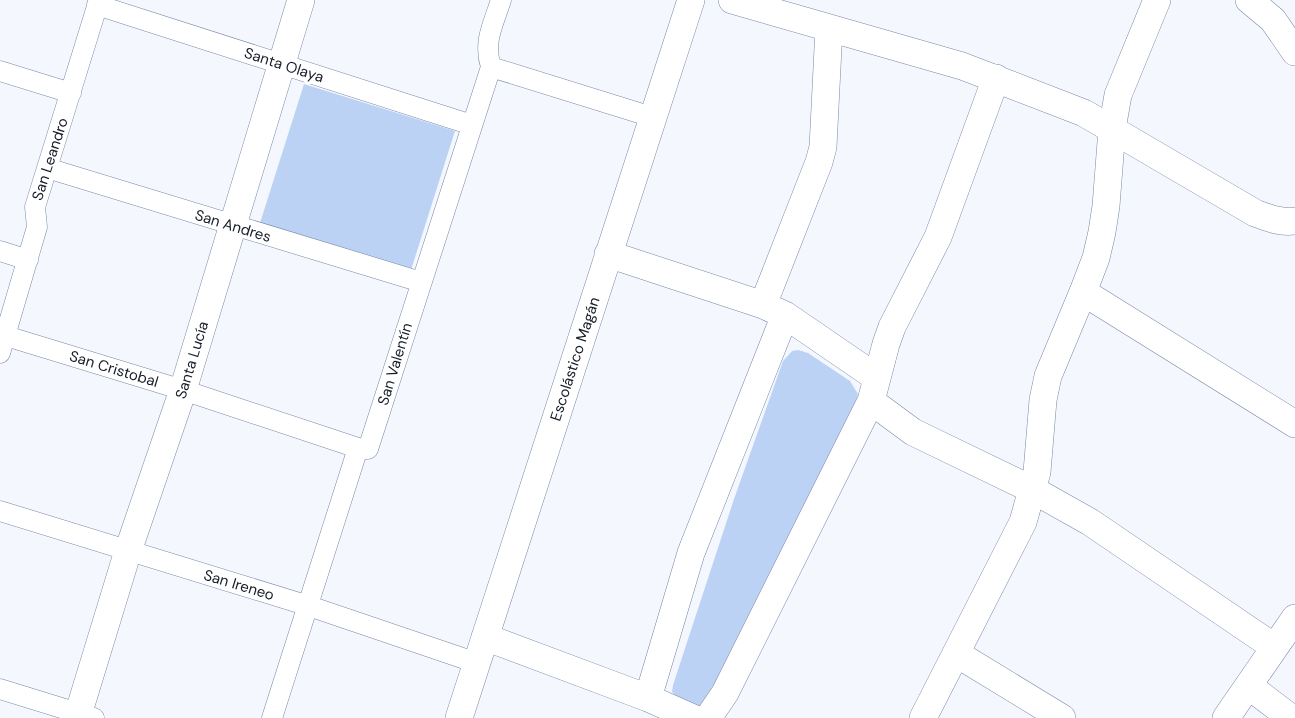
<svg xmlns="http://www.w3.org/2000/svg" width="1295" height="718" font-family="'DM Sans',sans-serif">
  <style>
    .green { fill: #bcd2f5 }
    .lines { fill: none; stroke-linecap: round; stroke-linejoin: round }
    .pedestrian-casing { stroke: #7789a6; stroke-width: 21 }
    .minor-casing { stroke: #7789a6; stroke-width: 28 }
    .pedestrian { stroke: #fff; stroke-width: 20 }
    .minor { stroke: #fff; stroke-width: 27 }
    .labels { text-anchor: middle; stroke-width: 6; stroke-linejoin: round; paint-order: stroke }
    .street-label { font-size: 15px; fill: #161d28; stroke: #fff }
  </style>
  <rect width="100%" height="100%" fill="#f4f8fe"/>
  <!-- green -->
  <path class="green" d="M304,84L455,131L411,270L260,223Z
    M798,350L808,353L850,381L858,394L855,405L703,709L677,697L672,692L673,685L734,499L783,361L792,351Z"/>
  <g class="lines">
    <!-- pedestrian casing -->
    <g class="pedestrian-casing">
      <path id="pedestrian" d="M97,5L472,125
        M491,67L652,117
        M0,71L71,93
        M47,168L421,282
        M0,251L28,260
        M6,336L183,390L358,448
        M0,353L37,227L35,207L99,0
        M0,511L309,606L477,663
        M0,689L94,718
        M272,718L358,448L368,449L491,67C483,42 493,25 501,0"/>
    </g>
    <!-- minor casing -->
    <g class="minor-casing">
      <path id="minor" d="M732,0L962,66L1084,113L1255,213C1268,218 1281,223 1295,221
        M1249,0L1273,20L1295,52
        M608,254L763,305L785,315L877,378
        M1083,292L1295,424
        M763,305L819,162L823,147L829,28
        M871,401L913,432L1033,490L1090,522L1274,647
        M485,637L648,698L693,718
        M957,654L1062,718
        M1249,686L1291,718
        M648,698L691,553L785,315
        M77,718L128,551L183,390L301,0
        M459,718L691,0
        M708,718L725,693L871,401L886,344L892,327L938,237L996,78
        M923,718L1023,522L1037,472L1043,400L1048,376L1083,292L1096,258L1102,232L1106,206L1112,129L1118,95L1157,0
        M1226,718L1295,618"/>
    </g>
    <!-- pedestrian -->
    <use href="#pedestrian" class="pedestrian"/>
    <!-- minor -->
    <use href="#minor" class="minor"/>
  </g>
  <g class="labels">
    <!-- street labels -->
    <g class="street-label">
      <text transform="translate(284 65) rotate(18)" y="5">Santa Olaya</text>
      <text transform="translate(50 159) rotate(-72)" y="5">San Leandro</text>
      <text transform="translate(233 226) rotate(17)" y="5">San Andres</text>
      <text transform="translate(575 359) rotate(-72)" y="5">Escolástico Magán</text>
      <text transform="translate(192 360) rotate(-73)" y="5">Santa Lucía</text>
      <text transform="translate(395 364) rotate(-73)" y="5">San Valentín</text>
      <text transform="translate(114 369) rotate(17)" y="5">San Cristobal</text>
      <text transform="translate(239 585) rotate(17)" y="5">San Ireneo</text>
    </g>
  </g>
</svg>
